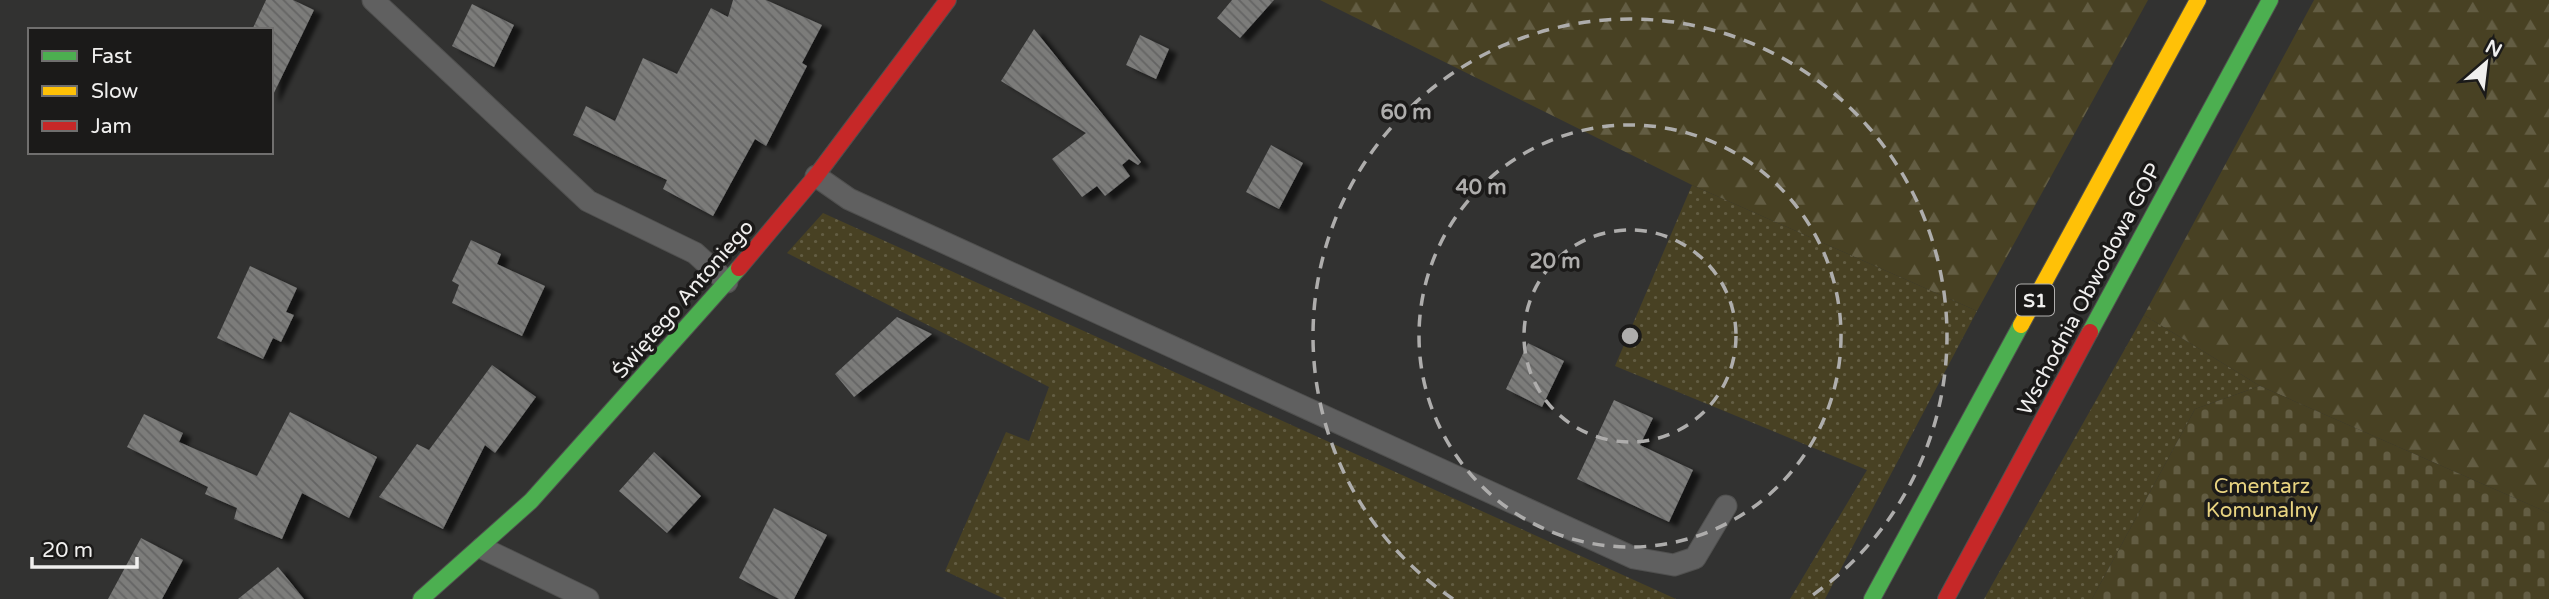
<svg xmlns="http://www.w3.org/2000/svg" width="2549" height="599" font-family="'Varela Round',sans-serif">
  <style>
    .grass { fill: url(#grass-dots) }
    .forest { fill: url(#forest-firs) }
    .cemetery { fill: url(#cemetery-stones) }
    .building { fill: url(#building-back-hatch); filter: url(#shadow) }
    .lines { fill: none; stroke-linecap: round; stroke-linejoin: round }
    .lane-casing { stroke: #50504f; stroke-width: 23 }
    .fast-casing { stroke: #50504f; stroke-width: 18 }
    .slow-casing { stroke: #50504f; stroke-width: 18 }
    .jam-casing { stroke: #50504f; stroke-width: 18 }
    .lane { stroke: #606060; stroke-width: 21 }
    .fast { stroke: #4caf50; stroke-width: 16 }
    .slow { stroke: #ffc107; stroke-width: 16 }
    .jam { stroke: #c62828; stroke-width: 16 }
    .ring { fill: none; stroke: #aeadac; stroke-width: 3.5; stroke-dasharray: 12 9 }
    .labels { text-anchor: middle; stroke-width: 7; stroke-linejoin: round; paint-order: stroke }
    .shield { fill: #1b1a19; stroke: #b0afae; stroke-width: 2 }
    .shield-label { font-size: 19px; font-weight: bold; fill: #f0efee }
    .street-label { font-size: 21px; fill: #f0efee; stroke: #1b1a19 }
    .park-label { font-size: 21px; fill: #e8d380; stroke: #1b1a19 }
    .centre { fill: #aeadac; stroke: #1b1a19; stroke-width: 3.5 }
    .ring-label { font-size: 21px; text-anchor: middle; font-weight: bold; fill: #aeadac; stroke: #1b1a19; stroke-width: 7; stroke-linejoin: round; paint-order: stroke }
  </style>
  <defs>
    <pattern id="grass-dots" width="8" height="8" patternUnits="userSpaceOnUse" patternTransform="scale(1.75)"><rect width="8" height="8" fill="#484123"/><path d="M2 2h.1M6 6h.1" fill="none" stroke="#635d43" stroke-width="1.8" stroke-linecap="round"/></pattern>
    <pattern id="forest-firs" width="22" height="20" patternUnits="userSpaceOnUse" patternTransform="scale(1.75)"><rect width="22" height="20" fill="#484123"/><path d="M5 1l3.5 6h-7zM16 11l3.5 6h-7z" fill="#635d43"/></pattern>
    <pattern id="cemetery-stones" width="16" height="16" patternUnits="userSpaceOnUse" patternTransform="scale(1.75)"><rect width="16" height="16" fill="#484123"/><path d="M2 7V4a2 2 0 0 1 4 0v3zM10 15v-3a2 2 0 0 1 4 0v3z" fill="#635d43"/></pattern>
    <pattern id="building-back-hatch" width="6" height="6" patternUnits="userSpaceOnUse" patternTransform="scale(1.75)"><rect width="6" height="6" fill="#7b7b7a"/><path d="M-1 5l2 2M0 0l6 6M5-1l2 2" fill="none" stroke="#646463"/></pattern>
    <filter id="shadow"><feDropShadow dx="8" dy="4.5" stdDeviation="2" flood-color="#0009"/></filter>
  </defs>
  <rect width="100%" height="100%" fill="#323231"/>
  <!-- grass -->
  <path class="grass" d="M1692,185L1977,311L1825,599H1790L1867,470L1615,366Z
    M823,213L1676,599H1005L945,571L1006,432L1029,441L1049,387L787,253Z
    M2144,315L2260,386L2195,409L2092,599H1984Z"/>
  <!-- forest -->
  <path class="forest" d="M1320,0H2148L1977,311L1692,185Z
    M2314,0H2549V513L2260,386L2144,315Z"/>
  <!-- cemetery -->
  <path class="cemetery" d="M2260,386L2549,513V599H2092L2195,409Z"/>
  <!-- building -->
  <path class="building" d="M266,0H293L314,10L271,99V30H252Z
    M733,0H766L822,25L802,63L807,66L766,146L755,139L713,216L663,189L667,180L573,135L586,106L615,121L643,58L677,74L711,8L728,17Z
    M1232,0H1274L1240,38L1217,18Z
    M472,4L514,25L494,67L452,46Z
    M1034,29L1141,162L1138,165L1129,159L1122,165L1130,176L1105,196L1097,186L1082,197L1052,159L1086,133L1001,81Z
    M1140,35L1169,49L1156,79L1126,65Z
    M1271,145L1303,163L1279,209L1246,192Z
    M471,240L501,254L497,264L545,286L522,336L452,303L459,285L452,281Z
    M250,266L297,288L286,312L294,315L281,342L273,338L263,359L217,338Z
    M897,317L932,334L854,397L835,374Z
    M1528,343L1564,361L1542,407L1506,389Z
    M492,365L536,397L495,453L485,445L443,529L379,497L417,444L429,450Z
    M1614,400L1653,418L1640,445L1693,470L1669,522L1577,479Z
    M290,412L377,457L349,518L302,493L282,539L234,519L237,508L205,494L208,487L127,447L144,414L183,433L179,442L257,476Z
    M654,452L701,496L667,533L619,491Z
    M774,508L827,535L794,599H779L739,578Z
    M141,538L183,560L162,599H108Z
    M278,567L304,599H238Z"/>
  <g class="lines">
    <!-- lane casing -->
    <g class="lane-casing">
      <path id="lane" d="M373,0L588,201L695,253L727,282
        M816,176L849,199L1634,558L1674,565L1695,558L1726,506
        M482,548L588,599"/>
    </g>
    <!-- fast casing -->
    <g class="fast-casing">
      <path id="fast" d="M2090,332L2270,0
        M421,599L531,501L739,268
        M1872,599L2021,325"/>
    </g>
    <!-- slow casing -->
    <g class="slow-casing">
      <path id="slow" d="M2021,325L2198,0"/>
    </g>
    <!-- jam casing -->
    <g class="jam-casing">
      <path id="jam" d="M739,268L816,176L948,0
        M1946,599L2090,332"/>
    </g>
    <!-- lane -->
    <use href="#lane" class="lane"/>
    <!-- fast -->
    <use href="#fast" class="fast"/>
    <!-- slow -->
    <use href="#slow" class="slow"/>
    <!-- jam -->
    <use href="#jam" class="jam"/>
  </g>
  <!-- distance rings -->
  <g class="ring">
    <circle cx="1630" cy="336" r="106"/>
    <circle cx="1630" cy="336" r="211"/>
    <path d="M1453 599A317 317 0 1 1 1807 599"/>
  </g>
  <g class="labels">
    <!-- shield labels -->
    <rect class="shield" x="2016" y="284.5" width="38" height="31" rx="5"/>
    <g class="shield-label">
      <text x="2035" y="307">S1</text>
    </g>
    <!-- street labels -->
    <g class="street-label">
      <text transform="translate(2089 289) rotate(-62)" y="7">Wschodnia Obwodowa GOP</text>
      <text transform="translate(683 299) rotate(-49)" y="7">Świętego Antoniego</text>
    </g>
    <!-- park labels -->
    <g class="park-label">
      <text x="2262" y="493">Cmentarz<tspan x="2262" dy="24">Komunalny</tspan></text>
    </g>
  </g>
  <circle cx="1630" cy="336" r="10" class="centre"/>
  <g class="ring-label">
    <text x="1406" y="119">60 m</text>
    <text x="1481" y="194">40 m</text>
    <text x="1555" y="268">20 m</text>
  </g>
  <!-- legend -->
  <rect x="28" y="28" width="245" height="126" fill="#1b1a19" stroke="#706f6e" stroke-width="2"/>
  <rect x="42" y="51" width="35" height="10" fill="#4caf50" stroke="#706f6e" stroke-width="2"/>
  <text x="91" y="63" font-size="21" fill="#f0efee">Fast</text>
  <rect x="42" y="86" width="35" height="10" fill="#ffc107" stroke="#706f6e" stroke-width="2"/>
  <text x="91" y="98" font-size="21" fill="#f0efee">Slow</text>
  <rect x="42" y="121" width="35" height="10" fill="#c62828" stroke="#706f6e" stroke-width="2"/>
  <text x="91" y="133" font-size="21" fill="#f0efee">Jam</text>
  <!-- north arrow -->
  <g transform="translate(2486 63) rotate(28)" stroke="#1b1a19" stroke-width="5" paint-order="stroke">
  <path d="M0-5L12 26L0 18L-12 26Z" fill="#f0efee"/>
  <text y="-10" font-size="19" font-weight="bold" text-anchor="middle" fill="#f0efee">N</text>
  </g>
  <!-- scale -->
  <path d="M32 557v10h105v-10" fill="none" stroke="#f0efee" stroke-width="3.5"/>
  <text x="42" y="557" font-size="21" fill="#f0efee" stroke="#1b1a19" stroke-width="5" paint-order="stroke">20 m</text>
</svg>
